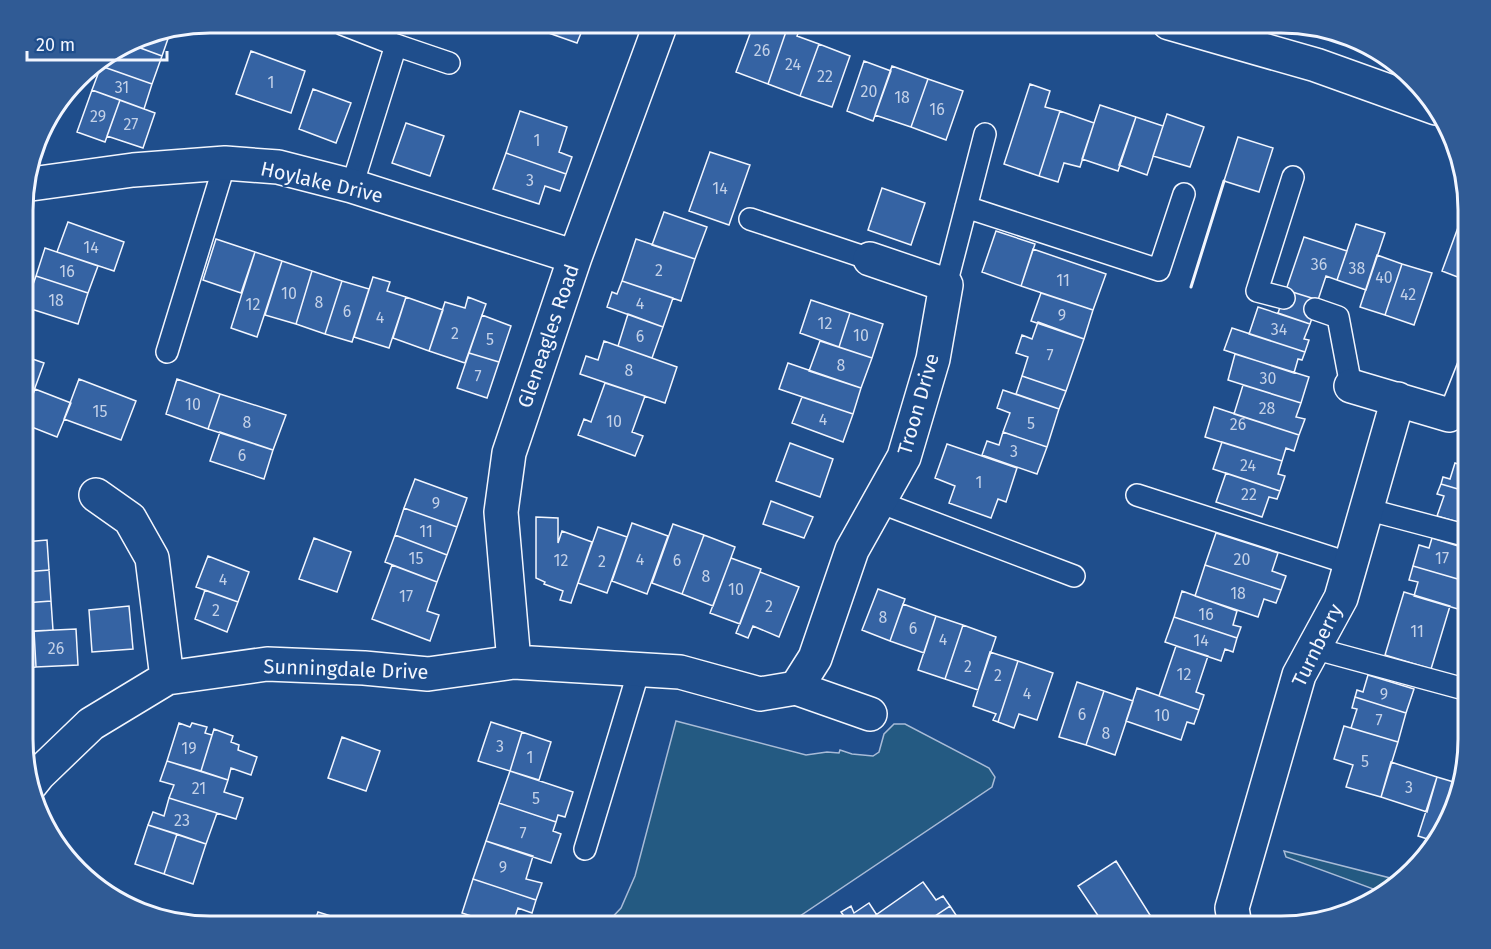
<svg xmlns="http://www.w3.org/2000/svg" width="1491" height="949" font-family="'Fira Sans',sans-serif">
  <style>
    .green { fill: #245a82; stroke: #a8bbd7; stroke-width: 1.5 }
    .building { fill: #3563a3; stroke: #f2f6ff; stroke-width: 1.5 }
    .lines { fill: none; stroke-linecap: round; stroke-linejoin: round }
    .service-casing { stroke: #f2f6ff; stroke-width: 24 }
    .minor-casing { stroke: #f2f6ff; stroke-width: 36 }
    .tertiary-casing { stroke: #f2f6ff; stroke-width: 36 }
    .service { stroke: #1f4e8c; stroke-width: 21 }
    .minor { stroke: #1f4e8c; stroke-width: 33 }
    .tertiary { stroke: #1f4e8c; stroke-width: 33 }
    .wall { stroke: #f2f6ff; stroke-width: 3 }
    .labels { text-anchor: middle; stroke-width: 4.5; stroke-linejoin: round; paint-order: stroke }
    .number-label { font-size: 16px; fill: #c3d1e8 }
    .street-label { font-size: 20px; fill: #f2f6ff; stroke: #1f4e8c }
    .rim { fill: none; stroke: #f2f6ff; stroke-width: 3 }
  </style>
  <rect width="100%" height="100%" fill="#1f4e8c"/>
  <!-- green -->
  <path class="green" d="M676,721L806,755L827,752L839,753L840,750L852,754L873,756L879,752L884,734L894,724H905L989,768L995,777L992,787L785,926H604L621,908L635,876Z
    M1284,851L1398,880L1384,893L1286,857Z"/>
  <!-- building -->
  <path class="building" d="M547,23H585L577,43L543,31Z
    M754,23H760L778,29L780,23H789L768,84L736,72Z
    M789,23L801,27L797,36L819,44L800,96L768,84Z
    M171,30L162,56L127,43L138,37Z
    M127,43L162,56L152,84L101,66L104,58Z
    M819,44L850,56L832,107L800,96Z
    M251,51L305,71L291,113L236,94Z
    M864,61L891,71L873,121L847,111Z
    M101,66L152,84L144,109L92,90Z
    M892,66L928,79L911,127L875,115Z
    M928,79L963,91L946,140L911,127Z
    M1030,84L1050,91L1045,107L1060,111L1039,176L1004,164Z
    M313,89L351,103L336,143L299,129Z
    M92,90L120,100L105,142L77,132Z
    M120,100L155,113L143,148L107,136Z
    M1100,105L1136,117L1118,171L1082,159Z
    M520,111L567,127L559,152L572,157L566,174L506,153Z
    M1060,111L1094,123L1080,167L1064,163L1058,182L1039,176Z
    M1167,114L1204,127L1190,167L1153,156Z
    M1136,117L1163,126L1147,175L1119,165Z
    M406,123L444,136L430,176L392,163Z
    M1238,137L1273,148L1259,192L1224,181Z
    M710,152L750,165L729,225L689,211Z
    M506,153L566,174L560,191L545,186L539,204L493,189Z
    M882,188L925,203L911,245L868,230Z
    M1467,203H1468V281L1442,271Z
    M664,212L707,227L695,259L652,245Z
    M68,222L124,242L114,271L57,252Z
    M1356,224L1385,233L1366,290L1337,280Z
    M996,231L1035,244L1021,286L982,272Z
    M1304,237L1347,251L1337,280L1326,276L1318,300L1286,290Z
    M216,239L255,252L241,293L203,280Z
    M636,239L695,259L681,301L622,281Z
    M45,248L98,266L88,293L36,276Z
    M1033,249L1106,274L1093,310L1021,286Z
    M255,252L282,261L257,337L231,328Z
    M1377,255L1402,264L1385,315L1360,307Z
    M282,261L312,271L296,324L265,315Z
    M1402,264L1432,273L1414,325L1385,315Z
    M312,271L342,281L325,334L296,324Z
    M36,276L88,293L78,324L25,307Z
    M373,277L390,282L387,291L406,297L389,348L354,337Z
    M342,281L369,289L352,342L325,334Z
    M622,281L673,298L663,327L607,307L612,292L617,294Z
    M1286,290L1318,300L1310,324L1278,313Z
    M1041,293L1093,310L1084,339L1031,321Z
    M406,297L443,310L429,351L393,338Z
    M468,297L486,304L465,363L429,351L445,302L465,308Z
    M811,300L850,313L839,347L800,333Z
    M1258,307L1310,324L1304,339L1309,340L1305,352L1249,334Z
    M850,313L883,324L872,358L839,347Z
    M628,314L663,327L652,358L618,346Z
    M482,315L511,326L499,362L469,353Z
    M1038,322L1084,339L1066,391L1022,376L1028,357L1016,353L1022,335L1032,339Z
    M1232,328L1305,352L1302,360L1298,359L1294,373L1224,350Z
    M604,341L677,367L665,403L580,374L586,356L598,360Z
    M820,341L872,358L861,388L809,371Z
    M469,353L499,362L487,398L457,388Z
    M1235,354L1309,377L1301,403L1228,380Z
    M24,356L44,363L24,418Z
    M788,363L861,388L853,414L779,389Z
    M1022,376L1066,391L1059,409L1016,394Z
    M79,379L136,401L121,440L64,419Z
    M177,379L220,394L208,429L166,414Z
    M605,383L645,396L632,432L643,436L635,456L578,435L584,419L591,422Z
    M1243,385L1301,403L1296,417L1305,419L1299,435L1234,414Z
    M35,389L71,403L57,437L24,424V418Z
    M1003,390L1059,409L1047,447L1003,432L1010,413L997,408Z
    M220,394L286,415L273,450L208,429Z
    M802,397L853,414L843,442L792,423Z
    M1214,407L1299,435L1294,451L1286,448L1282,461L1205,437Z
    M220,432L273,450L264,479L210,461Z
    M1003,432L1047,447L1037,474L982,455L987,441L999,445Z
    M1222,442L1282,461L1278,474L1285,476L1280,491L1213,469Z
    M790,443L833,459L820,497L776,481Z
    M947,444L1017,468L1006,502L998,499L991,518L949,503L955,486L935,478Z
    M1455,463L1468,467V492L1441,484L1443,477L1450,479Z
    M1226,473L1280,491L1277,499L1269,497L1262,517L1216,502Z
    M415,479L467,498L457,527L404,508Z
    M1441,484L1468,492V525L1437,516L1444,496L1437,494Z
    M771,501L813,517L804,538L763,524Z
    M404,508L457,527L447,555L395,535Z
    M536,517L558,518V543L562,531L592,542L571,603L560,600L563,591L544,584L545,582L536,578Z
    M632,523L668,536L647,594L612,581Z
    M673,524L704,535L682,594L652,583Z
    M598,527L627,537L607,593L578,583Z
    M1216,533L1278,553L1272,571L1286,576L1281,590L1205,565Z
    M395,535L447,555L437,582L385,562Z
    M704,535L735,547L713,606L682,594Z
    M314,538L351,552L337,592L299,579Z
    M1432,538L1468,549V582L1413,566L1419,545L1429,548Z
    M47,540L49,570L24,572V542Z
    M208,556L249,572L238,602L196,587Z
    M731,558L761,569L740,624L710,613Z
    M392,565L437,582L427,611L439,615L430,641L372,619Z
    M1205,565L1281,590L1276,603L1264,599L1258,617L1195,596Z
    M1413,566L1468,582V612L1414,596L1418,582L1409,580Z
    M49,570L51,601L24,603V572Z
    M760,572L799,587L779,637L753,626L748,638L736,633Z
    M878,589L905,599L890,641L862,630Z
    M205,590L238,602L227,632L195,619Z
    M1182,591L1237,611L1233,625L1241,627L1237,638L1174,617Z
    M1404,592L1450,606L1431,669L1385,655Z
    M51,601L53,630L24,632V603Z
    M903,604L936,616L924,653L890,641Z
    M129,606L133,649L92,652L89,610Z
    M936,616L963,625L945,679L918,670Z
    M1174,617L1237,638L1233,652L1225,649L1221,661L1165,642Z
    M963,625L996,637L978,690L945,679Z
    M76,629L78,665L36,667L34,631Z
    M34,631L36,667L24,668V632Z
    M1176,646L1208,656L1196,692L1204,695L1199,710L1159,696Z
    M990,652L1018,661L998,722L993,720L996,714L973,706Z
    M1018,661L1053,673L1037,720L1019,714L1014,728L998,722Z
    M1368,675L1414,689L1406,713L1355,697L1357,690L1363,692Z
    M1077,682L1104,691L1086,745L1059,737Z
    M1137,688L1199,710L1194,724L1187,722L1181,740L1126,721Z
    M1104,691L1133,701L1115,755L1086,745Z
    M1355,697L1406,713L1398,742L1351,728L1357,709L1352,708Z
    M491,722L522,732L510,771L478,761Z
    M179,723L190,727L192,723L207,727L205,733L212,735L201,771L167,761Z
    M1344,726L1398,742L1381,797L1346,787L1353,765L1334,759Z
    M214,729L233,736L231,742L239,745L238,750L257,757L251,775L231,768L228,780L201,771Z
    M522,732L551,742L539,780L510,771Z
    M342,737L380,751L366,791L328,778Z
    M167,761L228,780L224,792L243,798L236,819L169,798L174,785L160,781Z
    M1391,762L1437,777L1427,812L1381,797Z
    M510,771L573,792L565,817L558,815L556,822L499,803Z
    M1437,777L1457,783L1437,842L1418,836Z
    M169,798L217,813L206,844L148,825L153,812L164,816Z
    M499,803L556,822L553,831L561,834L551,863L486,841Z
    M148,825L177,834L164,874L135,864Z
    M177,834L206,844L193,884L164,874Z
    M486,841L533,856L526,879L542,883L536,900L473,879Z
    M1116,861L1150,915L1133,926H1105L1078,886Z
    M473,879L536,900L532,913L518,908L512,926H502L462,913Z
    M923,882L936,900L943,896L950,906L920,926H884L876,915Z
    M869,903L884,926H851L841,912L851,906L854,913Z
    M950,906L956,915L950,919L955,926H920Z
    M318,912L334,917L331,926H313Z
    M1150,915L1158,926H1133Z
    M334,917L349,923L348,926H331Z
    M230,919L249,926H227Z
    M272,919L292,926H269Z
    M825,920L829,926H816Z
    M847,920L851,926H838Z
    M294,922L308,926H292Z"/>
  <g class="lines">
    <!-- service casing -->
    <g class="service-casing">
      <path id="service" d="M342,24L396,45
        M352,186L396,45L449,63
        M966,207L1159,270L1184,194
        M750,219L870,259
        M946,285L985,134
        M1284,298L1257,291L1293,177
        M1315,309L1338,317L1351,386
        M167,352L225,163
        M1449,415L1468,367
        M1137,495L1351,564
        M879,502L1074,576
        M1366,509L1468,536
        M1313,648L1468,690
        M585,849L639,670"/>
    </g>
    <!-- minor casing -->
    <g class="minor-casing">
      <path id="minor" d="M24,185L133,170L225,163L278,167L352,186L575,257
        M1351,386L1449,415
        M96,495L130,519L152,558L167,678
        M514,662L501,512L509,453L575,257L661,23
        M796,688L815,658L852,550L904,457L933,359L946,285L870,259
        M31,784L39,774L91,724L167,678L267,664L364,668L428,674L514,662L680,672L760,694L796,688L870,714
        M1235,926L1232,908L1299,675L1341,598L1398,399"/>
    </g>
    <!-- tertiary casing -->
    <g class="tertiary-casing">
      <path id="tertiary" d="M1169,23L1316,65L1436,108"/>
    </g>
    <!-- service -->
    <use href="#service" class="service"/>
    <!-- minor -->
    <use href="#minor" class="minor"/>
    <!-- tertiary -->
    <use href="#tertiary" class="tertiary"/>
    <!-- wall -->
    <path class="wall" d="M1191,287L1224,181"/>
  </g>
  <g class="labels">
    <!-- number labels -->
    <g class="number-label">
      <text x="762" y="56">26</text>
      <text x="793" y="70">24</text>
      <text x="825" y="82">22</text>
      <text x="271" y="88">1</text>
      <text x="122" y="93">31</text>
      <text x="869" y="97">20</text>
      <text x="902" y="103">18</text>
      <text x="937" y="115">16</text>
      <text x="98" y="122">29</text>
      <text x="131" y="130">27</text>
      <text x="537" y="146">1</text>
      <text x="530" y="186">3</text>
      <text x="720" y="194">14</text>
      <text x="91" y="253">14</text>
      <text x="1319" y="270">36</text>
      <text x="1357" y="274">38</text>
      <text x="659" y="276">2</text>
      <text x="67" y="277">16</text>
      <text x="1384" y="283">40</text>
      <text x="1063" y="286">11</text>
      <text x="289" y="299">10</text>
      <text x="1408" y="300">42</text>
      <text x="56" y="306">18</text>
      <text x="319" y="308">8</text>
      <text x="640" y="309">4</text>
      <text x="253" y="310">12</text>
      <text x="347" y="317">6</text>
      <text x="1062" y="321">9</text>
      <text x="380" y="323">4</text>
      <text x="825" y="329">12</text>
      <text x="1279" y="335">34</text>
      <text x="455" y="339">2</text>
      <text x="861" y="341">10</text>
      <text x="640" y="342">6</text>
      <text x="490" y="345">5</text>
      <text x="1050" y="361">7</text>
      <text x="841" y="371">8</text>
      <text x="629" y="376">8</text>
      <text x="478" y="382">7</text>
      <text x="1268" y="384">30</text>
      <text x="193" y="410">10</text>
      <text x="1267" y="414">28</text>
      <text x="100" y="417">15</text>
      <text x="823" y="425">4</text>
      <text x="614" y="427">10</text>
      <text x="247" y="428">8</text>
      <text x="1031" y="429">5</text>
      <text x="1238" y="430">26</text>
      <text x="1014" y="457">3</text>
      <text x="242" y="461">6</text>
      <text x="1248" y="471">24</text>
      <text x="979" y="488">1</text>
      <text x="1249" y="500">22</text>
      <text x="436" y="509">9</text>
      <text x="426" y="537">11</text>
      <text x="416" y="564">15</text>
      <text x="1442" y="564">17</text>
      <text x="640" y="565">4</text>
      <text x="1242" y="565">20</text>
      <text x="561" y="566">12</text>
      <text x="677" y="566">6</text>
      <text x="602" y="567">2</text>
      <text x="706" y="582">8</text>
      <text x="223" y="585">4</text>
      <text x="736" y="595">10</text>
      <text x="1238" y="599">18</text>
      <text x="406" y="602">17</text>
      <text x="769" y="612">2</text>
      <text x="216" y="616">2</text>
      <text x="1206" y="620">16</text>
      <text x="883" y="623">8</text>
      <text x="913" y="634">6</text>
      <text x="1417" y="637">11</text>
      <text x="943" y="645">4</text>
      <text x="1201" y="646">14</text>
      <text x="56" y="654">26</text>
      <text x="968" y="672">2</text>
      <text x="1184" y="680">12</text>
      <text x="998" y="681">2</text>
      <text x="1027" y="699">4</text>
      <text x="1384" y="700">9</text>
      <text x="1082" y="720">6</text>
      <text x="1162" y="721">10</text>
      <text x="1379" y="726">7</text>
      <text x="1106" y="739">8</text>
      <text x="500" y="752">3</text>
      <text x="189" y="754">19</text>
      <text x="530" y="763">1</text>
      <text x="1365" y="767">5</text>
      <text x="1409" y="793">3</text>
      <text x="199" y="794">21</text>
      <text x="536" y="804">5</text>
      <text x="182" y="826">23</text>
      <text x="523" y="839">7</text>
      <text x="503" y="873">9</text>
    </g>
    <!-- street labels -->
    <g class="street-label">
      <text transform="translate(322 182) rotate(13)" y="7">Hoylake Drive</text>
      <text transform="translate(548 336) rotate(-71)" y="7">Gleneagles Road</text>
      <text transform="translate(918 404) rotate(-74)" y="7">Troon Drive</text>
      <text transform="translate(1317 645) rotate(-64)" y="7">Turnberry</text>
      <text transform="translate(346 669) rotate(2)" y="7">Sunningdale Drive</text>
    </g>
  </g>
  <!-- crop -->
  <path d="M0 0H1491V949H0ZM210 33H1281A177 177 0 0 1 1458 210V739A177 177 0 0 1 1281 916H210A177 177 0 0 1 33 739V210A177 177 0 0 1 210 33Z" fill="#305b95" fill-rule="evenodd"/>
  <path class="rim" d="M210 33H1281A177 177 0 0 1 1458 210V739A177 177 0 0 1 1281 916H210A177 177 0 0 1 33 739V210A177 177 0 0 1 210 33Z"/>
  <!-- scale -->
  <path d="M27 51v9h140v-9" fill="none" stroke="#f2f6ff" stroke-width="3"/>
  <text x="36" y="51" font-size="18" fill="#f2f6ff" stroke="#1f4e8c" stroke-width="4.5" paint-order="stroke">20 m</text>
</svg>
